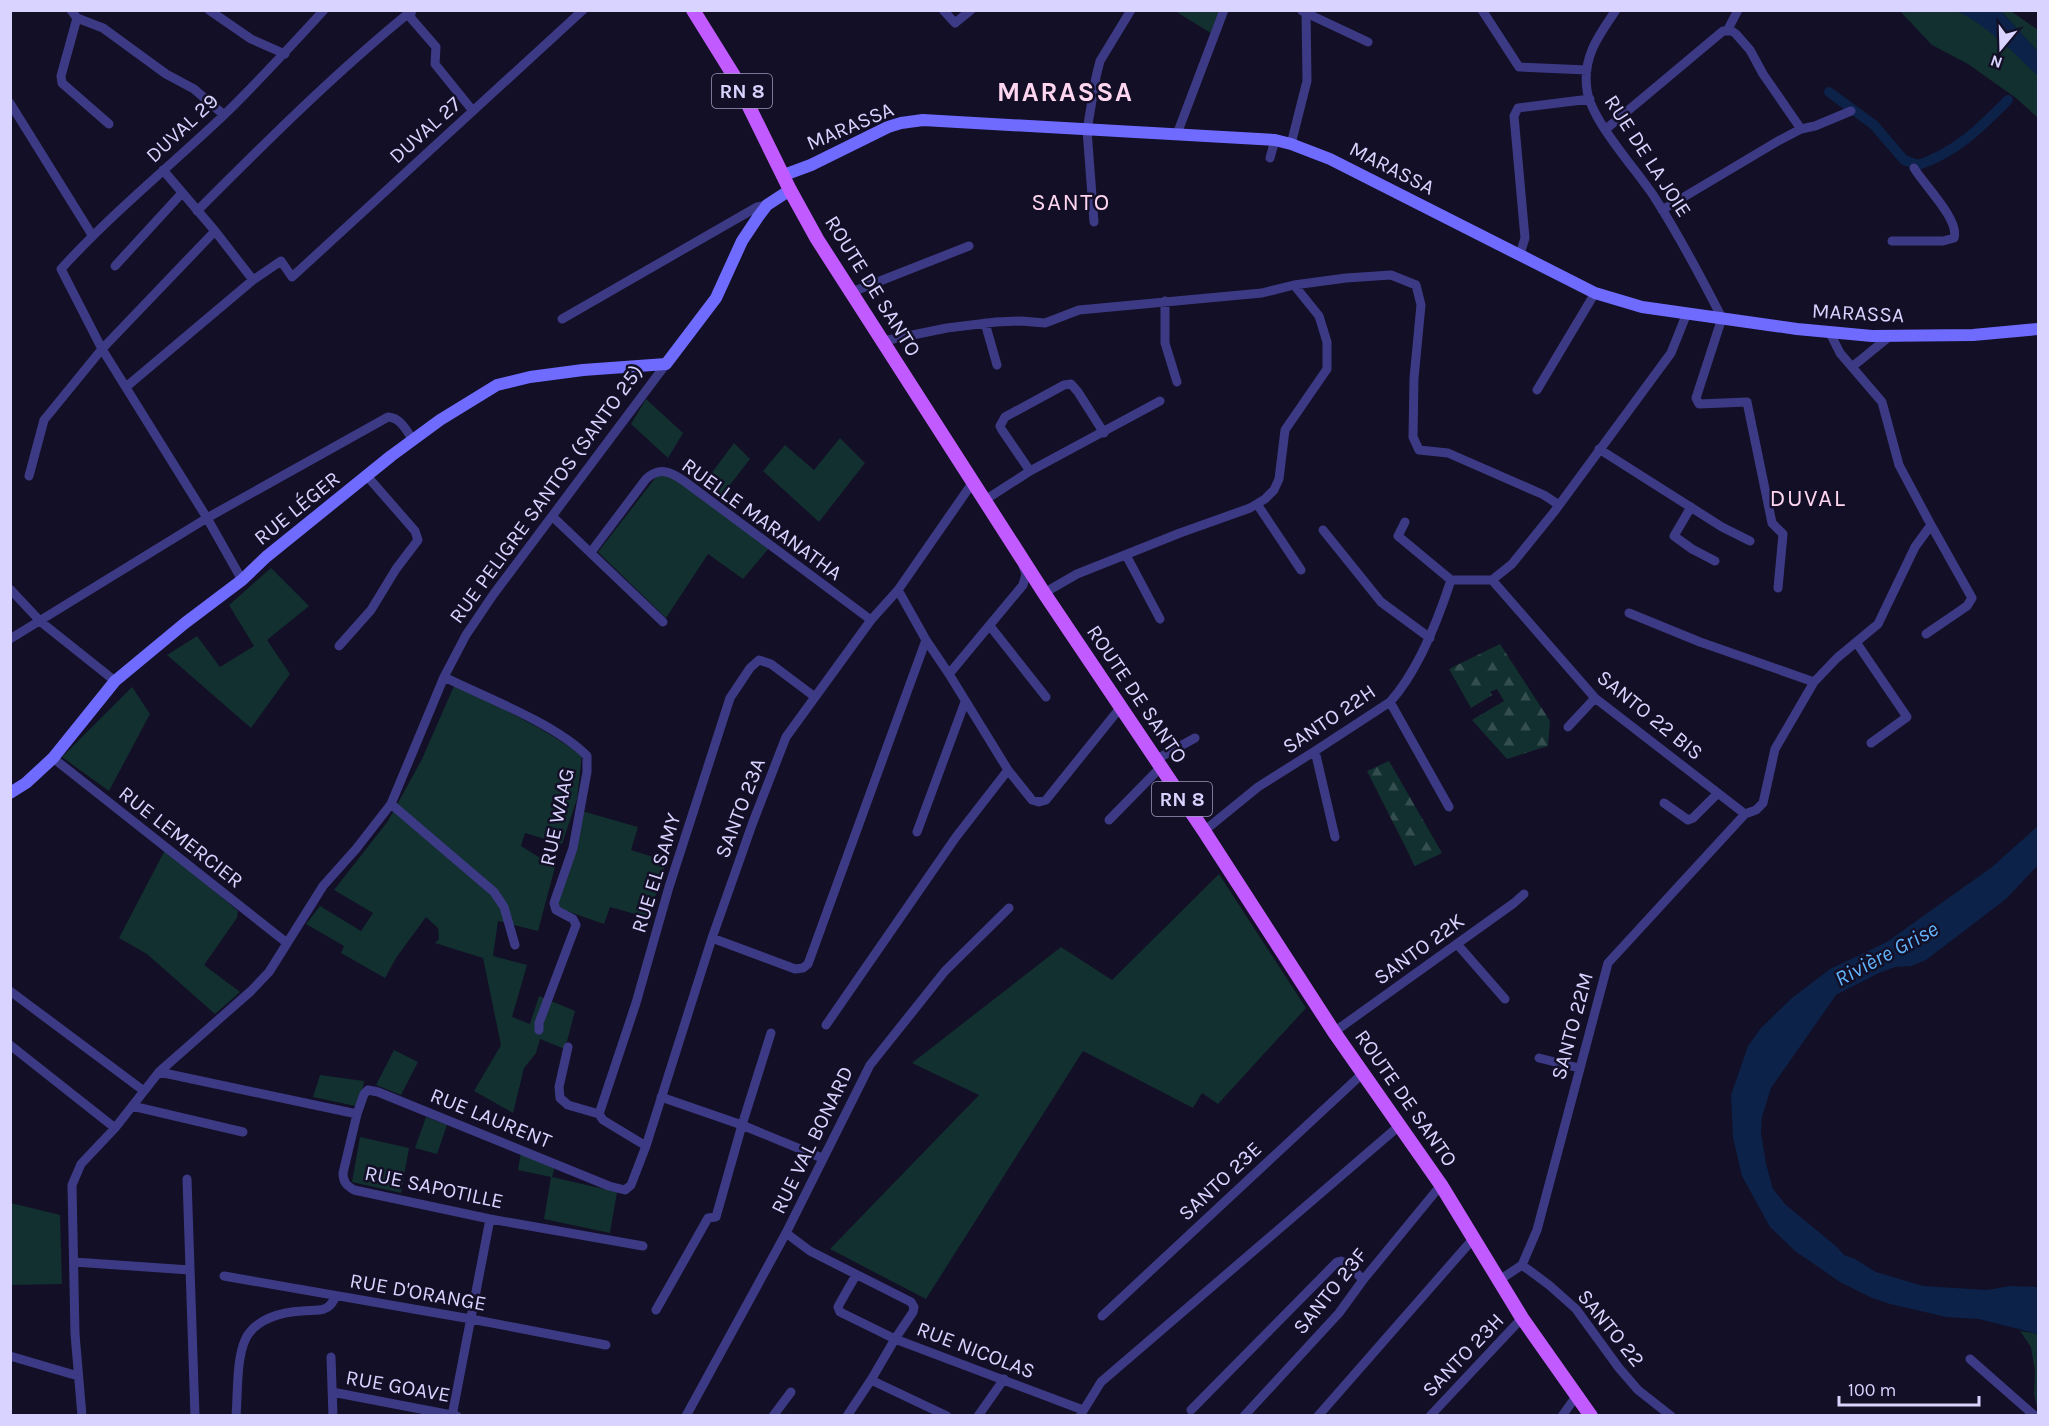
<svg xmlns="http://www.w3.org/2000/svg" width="2049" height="1426" font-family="Karla,sans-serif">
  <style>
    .grass { fill: #12302f }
    .forest { fill: url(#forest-firs) }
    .water { fill: #0c2248 }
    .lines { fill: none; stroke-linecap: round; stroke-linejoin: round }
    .canal { stroke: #0c2248; stroke-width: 10 }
    .street { stroke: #3d3a85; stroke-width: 9 }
    .secondary { stroke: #6f6bff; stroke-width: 12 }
    .primary { stroke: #c25bff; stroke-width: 14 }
    .labels { text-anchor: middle; stroke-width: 5; stroke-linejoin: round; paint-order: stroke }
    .shield { fill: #130f26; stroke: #9e99be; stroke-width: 1.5 }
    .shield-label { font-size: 20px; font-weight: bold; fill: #d9d4ff }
    .street-label { font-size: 21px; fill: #d9d4ff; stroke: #130f26 }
    .water-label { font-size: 22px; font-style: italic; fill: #62b6ff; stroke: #130f26 }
    .quarter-label { font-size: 24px; letter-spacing: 1.5px; fill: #ffd6f0; stroke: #130f26 }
    .district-label { font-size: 27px; font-weight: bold; letter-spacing: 1.5px; fill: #ffd6f0; stroke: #130f26 }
  </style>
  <defs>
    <pattern id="forest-firs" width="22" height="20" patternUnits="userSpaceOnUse" patternTransform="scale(1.5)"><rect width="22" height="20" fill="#12302f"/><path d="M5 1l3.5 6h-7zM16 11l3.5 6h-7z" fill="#344d4e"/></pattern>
  </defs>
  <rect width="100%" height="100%" fill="#130f26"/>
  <!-- grass -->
  <path class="grass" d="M1175,11H1224L1214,35Z
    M1900,11C1918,11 1938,8 1955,11C1975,13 2023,60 2038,76V118L2016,98L1968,64L1932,45Z
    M2001,11H2011L2038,30V52Z
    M646,399L683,433L668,458L631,424Z
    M840,438L865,463L819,522L763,471L785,445L814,470Z
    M734,443L750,459L719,499L702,486Z
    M663,468L769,548L743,579L708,554L666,618L598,552Z
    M271,568L309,606L267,640L290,674L251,728L167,655L197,636L220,667L254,646L229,605Z
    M454,686C499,706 542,727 582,755L577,799L562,844L525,833L521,846L555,867L538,931L498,921L493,956L527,965L512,1017L530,1024L539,996L575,1011L565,1049L540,1039L536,1053L524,1068L513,1113L474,1091L501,1045L483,958L435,943L439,939L438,928L426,917L396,958L385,978L341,953L344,946L306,924L320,906L361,931L373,913L334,890L388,821L422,759Z
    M132,687L150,714L109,791L62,757Z
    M582,811L638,827L631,850L666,861L649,918L610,907L604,924L555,907Z
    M165,850L238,911L237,918L204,965L240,992L215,1014L147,954L119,938Z
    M1219,874L1306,1008L1218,1104L1202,1093L1193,1108L1083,1051L926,1299L830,1249L979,1095L912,1063L1061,947L1112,980Z
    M394,1050L418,1062L401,1095L376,1085Z
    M320,1075L364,1081L360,1107L313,1097Z
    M426,1117L447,1125L437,1154L415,1148Z
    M360,1137L409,1148L401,1193L352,1182Z
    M521,1152L556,1163L552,1177L617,1192L610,1233L544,1219L551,1177L518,1170Z
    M11,1203L60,1215L62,1284L11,1285Z
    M2020,1331L2038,1334V1412L2034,1394L2035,1371L2031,1347Z"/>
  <!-- forest -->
  <path class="forest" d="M1500,644L1550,721L1548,746L1507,759L1472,720L1504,701L1497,689L1490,692L1492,695L1471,708L1449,669Z
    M1389,761L1442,853L1415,866L1367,771Z"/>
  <!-- water -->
  <path class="water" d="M1957,11H2001L2038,52V76C2013,52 1989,27 1957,11Z
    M2038,826V865L2006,899L1926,960L1911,966L1895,967L1879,973L1836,995L1771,1088L1762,1117L1761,1133L1766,1164L1773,1189L1786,1205L1837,1247L1844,1255L1855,1259L1876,1272L1923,1286L1987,1290L2010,1286L2038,1287V1334L1979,1319L1946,1317L1890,1304L1870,1297L1840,1282L1795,1251L1770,1227L1742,1176L1733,1138L1731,1095L1748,1046L1761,1028L1792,998L1830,969L1887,942L1926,914L1992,867Z"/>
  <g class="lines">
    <!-- canal -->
    <path class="canal" d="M1829,92L1874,125L1904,160L1918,165C1957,152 1980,128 2008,100"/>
    <!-- street -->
    <path class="street" d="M71,10L77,18L103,28L166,74L194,89L224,115
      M209,10L251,39L285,54
      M412,10L410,17L436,47L435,64L473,111
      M943,10L955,23L971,10
      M1482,10L1519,67L1587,70
      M1616,10C1599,35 1582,57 1587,90C1591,121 1637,170 1655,198C1680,237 1701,277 1722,318L1696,398L1699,404L1747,402L1772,523L1783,534L1778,588
      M1302,11L1368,42
      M77,18L61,76L62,83L109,124
      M1727,31L1738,10
      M10,103L92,235
      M1606,129L1723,31H1732L1736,34L1750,50L1763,74L1801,129L1778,141L1662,210
      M1801,129L1815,126L1851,111
      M1177,134L1224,10
      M1291,144L1307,81L1306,10
      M1270,158L1275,140
      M163,170L215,231L253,280L281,261L292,277L583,10
      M197,211C266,142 335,73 410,12
      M1094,222L1087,130L1096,77L1100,61L1131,10
      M1892,241H1943L1954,238C1960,220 1924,185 1914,168
      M1520,254L1525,238L1514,116L1518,108L1590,99
      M115,266L182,193
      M852,292L969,246
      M1165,301V343L1177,382
      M562,319L757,207L767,205
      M985,323L997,365
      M883,341L947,328L996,322L1021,321L1045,323L1079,310L1262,293L1294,285L1346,278L1391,275L1416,285L1421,305L1414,378L1413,437L1419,450L1448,453L1544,495L1559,505
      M1852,367L1890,336
      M126,387L253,280
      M1537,390L1595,293
      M1599,449L1722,527L1750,541
      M1030,471L1002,430L1000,426L1005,417L1064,385L1071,384L1078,392L1104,433
      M29,476L44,420L102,349L215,231
      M985,500L1030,471L1160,401
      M1257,504L1301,570
      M1691,507L1674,536L1692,549L1715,561
      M553,517L663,622
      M1405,522L1398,536L1451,580
      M1323,530L1381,602L1430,638
      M591,552L646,479C659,467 670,471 684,481L871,620
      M1126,555L1160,619
      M242,580L207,518L102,349L61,269C111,214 169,167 223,116C258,82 291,46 324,10
      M1492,580L1595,698L1745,814
      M1492,580L1512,564L1554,512L1671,353L1687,313
      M10,589L41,622L115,681
      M898,590L926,640L949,674L1008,770L1032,800L1039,802L1046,800L1120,708
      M1044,593L1077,574L1180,533L1250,508L1265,499L1274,490L1279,479L1285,430L1327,369V342L1319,316L1294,285
      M1629,613L1700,642L1814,682
      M990,626L1046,697
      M1926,634L1967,606L1972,598L1931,525
      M10,639L207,518L388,417C401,418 406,430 413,440
      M1856,642L1907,717L1871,743
      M339,646L371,610L396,569L418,540L415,531L367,476
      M949,674L1023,585L1026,574L1023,566
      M444,677C485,697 556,724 587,756V772L573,848L554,903L556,910L573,919L576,925L539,1023V1030
      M1390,702L1449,807
      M1568,727L1595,698
      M1315,751L1335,837
      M53,758L287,943
      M1155,760L1195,738
      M1664,803L1688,820L1693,818L1718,793
      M391,804L494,892L504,907L515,945
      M1109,820L1160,768
      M1204,831L1258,787L1315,751L1390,702C1419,670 1438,620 1451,580H1492
      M917,832L965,702
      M712,938L795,969L803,968L808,964L926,640
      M1457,944L1505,999
      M10,991L144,1091
      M826,1025L956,837L1008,770
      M1334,1032L1514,903L1524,894
      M10,1045L115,1128
      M568,1047L559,1087L560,1098L568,1105L599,1114
      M1539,1058L1579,1068
      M159,1072L357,1114L343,1173C343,1182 346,1185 354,1190L490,1219L643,1246
      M661,1097L742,1125L822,1158
      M132,1106L243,1132
      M357,1114L364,1094L368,1090L378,1092L609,1186L625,1190L631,1185L646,1146L712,938L753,822L786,737L871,620L898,590L973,482
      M646,1146L603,1120L599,1114L636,1003L669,887L730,698L750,668L759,660L771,664L815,697
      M187,1179L195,1416
      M786,1233L810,1251L911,1302L914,1307L913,1312L895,1339L1083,1410
      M74,1262L190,1270
      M1522,1265L1549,1285L1576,1309L1619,1368L1638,1390L1671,1416
      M224,1276L471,1319L606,1345
      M1498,1281L1522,1265L1537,1230L1608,963L1745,814L1756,810L1763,803L1775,749L1814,682L1837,658L1878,624L1915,547L1931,525L1899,465L1882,402L1840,353L1830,333
      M656,1310L708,1218L716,1217L742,1125L771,1033
      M1102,1316L1362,1074
      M10,1356L78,1376
      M331,1357L333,1416
      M1970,1359L2035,1416
      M871,1380L947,1416
      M332,1392L457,1416
      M1191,1410L1337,1262L1341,1261L1349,1265L1363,1280
      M82,1416L75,1334L72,1185L81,1164L115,1128L159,1072L251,991L269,972L323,886L356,849L391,804L444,677L466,635L493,595L666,364
      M236,1416C238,1393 236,1358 246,1338C256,1319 281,1312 302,1311C309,1310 318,1311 324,1309C331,1307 333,1301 336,1296
      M452,1416L490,1219
      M686,1416L786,1233L870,1065L945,971L1009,908
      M773,1416L791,1392
      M847,1416L871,1380L895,1339L840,1312L838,1307L840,1303L856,1275
      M978,1416L1004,1379
      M1080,1416L1101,1382L1399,1126
      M1244,1416L1339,1313L1363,1280L1441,1185
      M1318,1416L1473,1239
      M1430,1416L1522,1318
      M1562,1416L1577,1395"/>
    <!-- secondary -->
    <path class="secondary" d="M784,175L811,165L888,127L901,123L923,120L1275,140L1291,144L1330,159L1595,293L1642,307L1797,329L1872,336L1973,335L2038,329
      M10,793L26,783L53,758L115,681L185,623L242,580L266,557L391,456L440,420L497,385L530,377L583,370L666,364L716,298L742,241L758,217L767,205L790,190"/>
    <!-- primary -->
    <path class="primary" d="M693,10L734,76L790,190L817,239L1044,593L1204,831L1334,1032L1441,1185L1522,1318L1591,1416"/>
  </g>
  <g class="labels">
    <!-- shield labels -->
    <g class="shield">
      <rect x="712" y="74" width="60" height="34" rx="4.5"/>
      <rect x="1152" y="782" width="60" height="34" rx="4.5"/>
    </g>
    <g class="shield-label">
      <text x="742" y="98">RN 8</text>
      <text x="1182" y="806">RN 8</text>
    </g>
    <!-- street labels -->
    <g class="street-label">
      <text transform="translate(850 126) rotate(-23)" y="7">MARASSA</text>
      <text transform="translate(182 128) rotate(-43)" y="7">DUVAL 29</text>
      <text transform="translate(425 130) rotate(-42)" y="7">DUVAL 27</text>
      <text transform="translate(1648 156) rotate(57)" y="7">RUE DE LA JOIE</text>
      <text transform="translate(1392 168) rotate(27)" y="7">MARASSA</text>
      <text transform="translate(873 286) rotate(58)" y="7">ROUTE DE SANTO</text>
      <text transform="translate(1858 313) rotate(3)" y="7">MARASSA</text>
      <text transform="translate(546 494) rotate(-54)" y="7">RUE PELIGRE SANTOS (SANTO 25)</text>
      <text transform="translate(297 508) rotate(-39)" y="7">RUE LÉGER</text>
      <text transform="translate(762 519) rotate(36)" y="7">RUELLE MARANATHA</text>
      <text transform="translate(1137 694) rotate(56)" y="7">ROUTE DE SANTO</text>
      <text transform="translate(1650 715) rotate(39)" y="7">SANTO 22 BIS</text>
      <text transform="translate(1329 719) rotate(-34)" y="7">SANTO 22H</text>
      <text transform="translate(740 808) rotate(-69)" y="7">SANTO 23A</text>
      <text transform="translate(557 817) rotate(-78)" y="7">RUE WAAG</text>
      <text transform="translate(181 837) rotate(38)" y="7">RUE LEMERCIER</text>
      <text transform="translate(656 873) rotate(-73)" y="7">RUE EL SAMY</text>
      <text transform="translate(1419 949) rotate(-36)" y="7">SANTO 22K</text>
      <text transform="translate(1572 1026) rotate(-75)" y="7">SANTO 22M</text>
      <text transform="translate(1406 1098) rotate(55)" y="7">ROUTE DE SANTO</text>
      <text transform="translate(491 1118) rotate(22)" y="7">RUE LAURENT</text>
      <text transform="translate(812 1140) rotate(-64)" y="7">RUE VAL BONARD</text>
      <text transform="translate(1220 1181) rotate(-43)" y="7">SANTO 23E</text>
      <text transform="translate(434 1187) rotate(12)" y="7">RUE SAPOTILLE</text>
      <text transform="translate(1330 1291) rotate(-51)" y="7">SANTO 23F</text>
      <text transform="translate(418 1292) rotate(10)" y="7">RUE D'ORANGE</text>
      <text transform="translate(1611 1328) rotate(51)" y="7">SANTO 22</text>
      <text transform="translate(976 1350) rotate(21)" y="7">RUE NICOLAS</text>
      <text transform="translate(1463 1355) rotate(-46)" y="7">SANTO 23H</text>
      <text transform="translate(398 1386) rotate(10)" y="7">RUE GOAVE</text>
    </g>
    <!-- water labels -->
    <g class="water-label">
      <text transform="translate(1886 953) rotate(-28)" y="8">Rivière Grise</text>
    </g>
    <!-- quarter labels -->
    <g class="quarter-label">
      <text x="1071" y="210">SANTO</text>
      <text x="1808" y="506">DUVAL</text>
    </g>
    <!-- district labels -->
    <g class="district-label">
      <text x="1065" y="101">MARASSA</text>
    </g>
  </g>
  <!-- border -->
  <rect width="2049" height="1426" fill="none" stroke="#d9d4ff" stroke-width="24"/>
  <!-- north arrow -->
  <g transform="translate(2001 48) rotate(199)" stroke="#130f26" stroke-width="4.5" paint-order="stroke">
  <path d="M0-4.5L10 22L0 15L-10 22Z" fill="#d9d4ff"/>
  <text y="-9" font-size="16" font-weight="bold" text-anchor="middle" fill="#d9d4ff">N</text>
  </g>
  <!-- scale -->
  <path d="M1839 1396v9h140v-9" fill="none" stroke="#d9d4ff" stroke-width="3"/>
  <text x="1848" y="1396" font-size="18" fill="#d9d4ff" stroke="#130f26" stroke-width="4.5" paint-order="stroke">100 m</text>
</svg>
